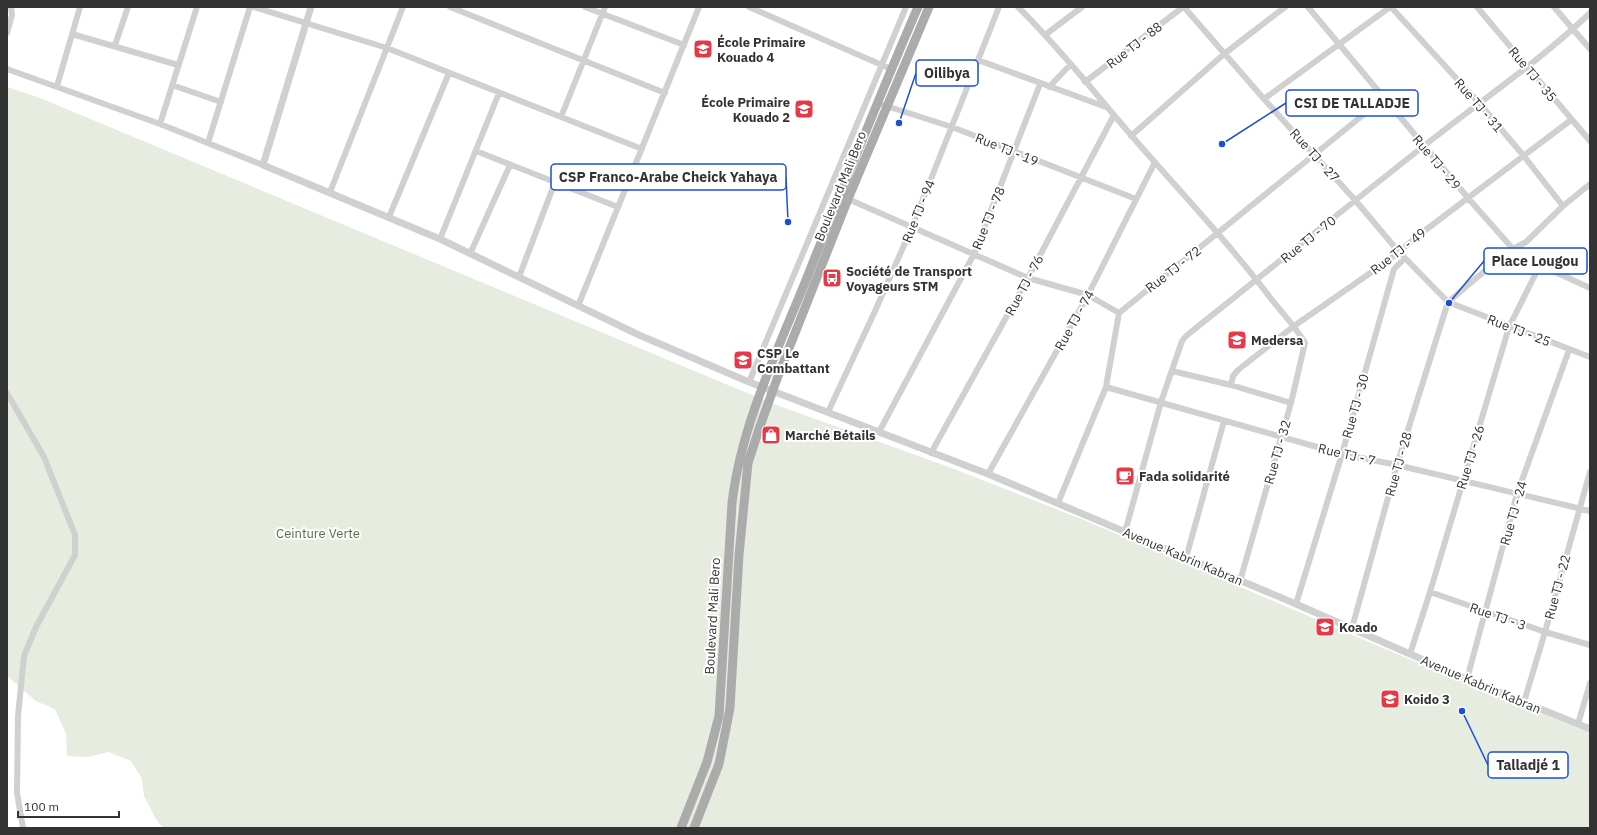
<svg xmlns="http://www.w3.org/2000/svg" width="1597" height="835" font-family="'IBM Plex Sans',sans-serif">
  <style>
    .green { fill: #e6ecdf }
    .lines { fill: none; stroke-linecap: round; stroke-linejoin: round }
    .minor { stroke: #d0d0d0; stroke-width: 6 }
    .tertiary { stroke: #d0d0d0; stroke-width: 7 }
    .primary { stroke: #ababab; stroke-width: 9 }
    .labels { text-anchor: middle; stroke-width: 4; stroke-linejoin: round; paint-order: stroke }
    .poi-label { font-size: 13px; font-weight: bold; fill: #333; stroke: #fff; text-anchor: start }
    .street-label { font-size: 13px; fill: #333; stroke: #fff }
    .park-label { font-size: 13px; fill: #56703f; stroke: #fff }
    .leader { fill: none; stroke: #1d4ed8; stroke-width: 1.5 }
    .callout-dot { fill: #1d4ed8; stroke: #fff; stroke-width: 1.5 }
    .callout { fill: #fff; stroke: #1d4ed8; stroke-width: 1.5 }
    .callout-label { font-size: 14px; text-anchor: middle; font-weight: bold; fill: #333 }
  </style>
  <rect width="100%" height="100%" fill="#fff"/>
  <!-- green -->
  <path class="green" d="M7,87L40,98L771,403L949,467L1084,520L1458,680L1590,733V828H164L157,821L144,796L142,779L131,761L108,752L88,757L67,756L66,734L55,709L36,701L7,676Z"/>
  <g class="lines">
    <!-- minor -->
    <path class="minor" d="M254,7L387,48L642,149
      M450,7L665,93
      M585,7L684,45
      M749,7L891,69
      M1018,7C1066,54 1107,109 1152,159C1193,205 1235,251 1272,300C1283,314 1296,327 1305,343L1291,403L1240,581
      M1184,7L1264,99L1355,200L1399,252L1448,302L1590,357
      M1308,7L1468,198L1513,249L1540,265L1590,288
      M1391,7L1479,103L1523,155L1563,206
      M1477,7L1590,141
      M1554,7L1590,49
      M7,33L12,15L11,7
      M72,34L178,65
      M1045,35L1082,7
      M115,45L128,7
      M978,60L1106,107
      M7,69L160,124L263,165
      M1085,82L1183,7
      M172,85L221,102
      M57,86L80,7
      M1049,87L1070,65
      M1264,99L1390,7
      M877,103L952,127L1136,199
      M561,117L605,7
      M160,124L197,7
      M1131,136L1224,54L1285,7
      M208,143L250,7
      M476,151L618,207
      M330,192L403,7
      M848,199L1028,278L1088,295L1119,313
      M389,217L449,73
      M440,239L499,93
      M470,254L510,165
      M519,277L555,182
      M1448,302L1493,264L1513,249L1526,242L1563,206L1590,184
      M578,306L699,7
      M1172,371L1231,385L1291,403
      M749,382L906,7
      M1231,385L1233,376L1238,370L1294,326L1389,260L1419,235L1571,120
      M1106,387L1342,454L1397,465L1590,511
      M7,393L44,457L75,535V555L36,627L24,656L18,716L17,793L23,828
      M828,412L876,309L912,227L999,7
      M879,432L974,254L1040,84
      M931,453L1028,278L1114,115
      M988,474L1088,295L1155,162
      M1058,503L1106,387L1119,313L1384,98
      M1125,532L1161,402L1182,341L1186,336C1269,270 1351,203 1434,138C1486,97 1542,59 1590,13
      M1186,558L1224,421
      M1430,592L1545,632L1590,645
      M1296,604L1342,454L1394,269L1405,258
      M1352,628L1397,465L1448,302
      M1410,654L1430,592L1509,327L1540,265
      M1467,679L1517,494L1569,350
      M1524,702L1545,632L1590,472
      M1578,724L1590,683"/>
    <!-- tertiary -->
    <path class="tertiary" d="M311,7L263,165L440,239L639,335L749,382L988,474L1296,604L1467,679L1590,729"/>
    <!-- primary -->
    <path class="primary" d="M681,828L707,762L719,716L732,503C741,427 775,356 804,285C841,192 878,99 918,7
      M694,828L719,764L730,708L739,555L748,463L759,429L778,376L848,199L929,7"/>
  </g>
  <!-- icons -->
  <defs>
    <g id="school-square" transform="scale(1)"><rect x="-9" y="-9" width="18" height="18" rx="4" fill="#e63946" stroke="#fff"/><path d="M0-5L7-2L0 1L-7-2ZM-4 1L0 2.5L4 1V4Q0 6-4 4Z" fill="#fff"/></g>
    <g id="bus-square" transform="scale(1)"><rect x="-9" y="-9" width="18" height="18" rx="4" fill="#e63946" stroke="#fff"/><path d="M-5-6H5V4H4V6H2V4H-2V6H-4V4H-5ZM-3.5-4V0h7V-4ZM-3.5 1.2v1.5H-2V1.2ZM2 1.2v1.5H3.5V1.2Z" fill="#fff"/></g>
    <g id="shop-square" transform="scale(1)"><rect x="-9" y="-9" width="18" height="18" rx="4" fill="#e63946" stroke="#fff"/><path d="M-5-2.5h2.3a2.7 3.5 0 0 1 5.4 0H5L5.5 6h-11ZM-1.5-2.5h3a1.5 2.3 0 0 0-3 0Z" fill="#fff"/></g>
    <g id="cafe-square" transform="scale(1)"><rect x="-9" y="-9" width="18" height="18" rx="4" fill="#e63946" stroke="#fff"/><path d="M-5.5-4.5H6V0H3Q3 3.5 0 3.5H-2.5Q-5.5 3.5-5.5 0ZM3-3.2v2h1.7v-2ZM-6 4.5H4V6H-6Z" fill="#fff"/></g>
  </defs>
  <g fill-rule="evenodd">
    <use href="#school-square" x="703" y="49"/>
    <use href="#school-square" x="804" y="109"/>
    <use href="#bus-square" x="832" y="278"/>
    <use href="#school-square" x="1237" y="340"/>
    <use href="#school-square" x="743" y="360"/>
    <use href="#shop-square" x="771" y="435"/>
    <use href="#cafe-square" x="1125" y="476"/>
    <use href="#school-square" x="1325" y="627"/>
    <use href="#school-square" x="1390" y="699"/>
  </g>
  <g class="labels">
    <!-- poi labels -->
    <g class="poi-label">
      <text x="717" y="47">École Primaire<tspan x="717" dy="15">Kouado 4</tspan></text>
      <text x="790" y="107" text-anchor="end">École Primaire<tspan x="790" dy="15">Kouado 2</tspan></text>
      <text x="846" y="276">Société de Transport<tspan x="846" dy="15">Voyageurs STM</tspan></text>
      <text x="1251" y="345">Medersa</text>
      <text x="757" y="358">CSP Le<tspan x="757" dy="15">Combattant</tspan></text>
      <text x="785" y="440">Marché Bétails</text>
      <text x="1139" y="481">Fada solidarité</text>
      <text x="1339" y="632">Koado</text>
      <text x="1404" y="704">Koido 3</text>
    </g>
    <!-- street labels -->
    <g class="street-label">
      <text transform="translate(1134 45) rotate(-38)" y="5">Rue TJ - 88</text>
      <text transform="translate(1533 74) rotate(50)" y="5">Rue TJ - 35</text>
      <text transform="translate(1479 105) rotate(49)" y="5">Rue TJ - 31</text>
      <text transform="translate(1007 149) rotate(22)" y="5">Rue TJ - 19</text>
      <text transform="translate(1315 155) rotate(48)" y="5">Rue TJ - 27</text>
      <text transform="translate(1437 162) rotate(50)" y="5">Rue TJ - 29</text>
      <text transform="translate(840 186) rotate(-68)" y="5">Boulevard Mali Bero</text>
      <text transform="translate(918 211) rotate(-68)" y="5">Rue TJ - 94</text>
      <text transform="translate(988 218) rotate(-68)" y="5">Rue TJ - 78</text>
      <text transform="translate(1308 239) rotate(-39)" y="5">Rue TJ - 70</text>
      <text transform="translate(1398 251) rotate(-38)" y="5">Rue TJ - 49</text>
      <text transform="translate(1173 269) rotate(-38)" y="5">Rue TJ - 72</text>
      <text transform="translate(1024 285) rotate(-62)" y="5">Rue TJ - 76</text>
      <text transform="translate(1074 320) rotate(-61)" y="5">Rue TJ - 74</text>
      <text transform="translate(1519 330) rotate(21)" y="5">Rue TJ - 25</text>
      <text transform="translate(1355 406) rotate(-74)" y="5">Rue TJ - 30</text>
      <text transform="translate(1277 452) rotate(-74)" y="5">Rue TJ - 32</text>
      <text transform="translate(1347 454) rotate(13)" y="5">Rue TJ - 7</text>
      <text transform="translate(1470 457) rotate(-73)" y="5">Rue TJ - 26</text>
      <text transform="translate(1398 464) rotate(-74)" y="5">Rue TJ - 28</text>
      <text transform="translate(1513 513) rotate(-74)" y="5">Rue TJ - 24</text>
      <text transform="translate(1183 556) rotate(23)" y="5">Avenue Kabrin Kabran</text>
      <text transform="translate(1557 587) rotate(-75)" y="5">Rue TJ - 22</text>
      <text transform="translate(712 616) rotate(-87)" y="5">Boulevard Mali Bero</text>
      <text transform="translate(1498 616) rotate(19)" y="5">Rue TJ - 3</text>
      <text transform="translate(1481 684) rotate(23)" y="5">Avenue Kabrin Kabran</text>
    </g>
    <!-- park labels -->
    <g class="park-label">
      <text x="318" y="538">Ceinture Verte</text>
    </g>
  </g>
  <!-- callouts -->
  <path class="leader" d="M899 123L916 73M1222 144L1286 103M788 222L786 177M1449 303L1484 261M1462 711L1488 765"/>
  <g class="callout-dot">
    <circle cx="899" cy="123" r="4"/>
    <circle cx="1222" cy="144" r="4"/>
    <circle cx="788" cy="222" r="4"/>
    <circle cx="1449" cy="303" r="4"/>
    <circle cx="1462" cy="711" r="4"/>
  </g>
  <g class="callout">
    <rect x="916" y="60" width="62" height="26" rx="4"/>
    <rect x="1286" y="90" width="132" height="26" rx="4"/>
    <rect x="551" y="164" width="235" height="26" rx="4"/>
    <rect x="1484" y="248" width="103" height="26" rx="4"/>
    <rect x="1488" y="752" width="80" height="26" rx="4"/>
  </g>
  <g class="callout-label">
    <text x="947" y="78">Oilibya</text>
    <text x="1352" y="108">CSI DE TALLADJE</text>
    <text x="668" y="182">CSP Franco-Arabe Cheick Yahaya</text>
    <text x="1535" y="266">Place Lougou</text>
    <text x="1528" y="770">Talladjé 1</text>
  </g>
  <!-- border -->
  <rect width="1597" height="835" fill="none" stroke="#333333" stroke-width="16"/>
  <!-- scale -->
  <path d="M18 811v6h101v-6" fill="none" stroke="#333333" stroke-width="2"/>
  <text x="24" y="811" font-size="12" fill="#333333" stroke="#ffffff" stroke-width="3" paint-order="stroke">100 m</text>
</svg>
